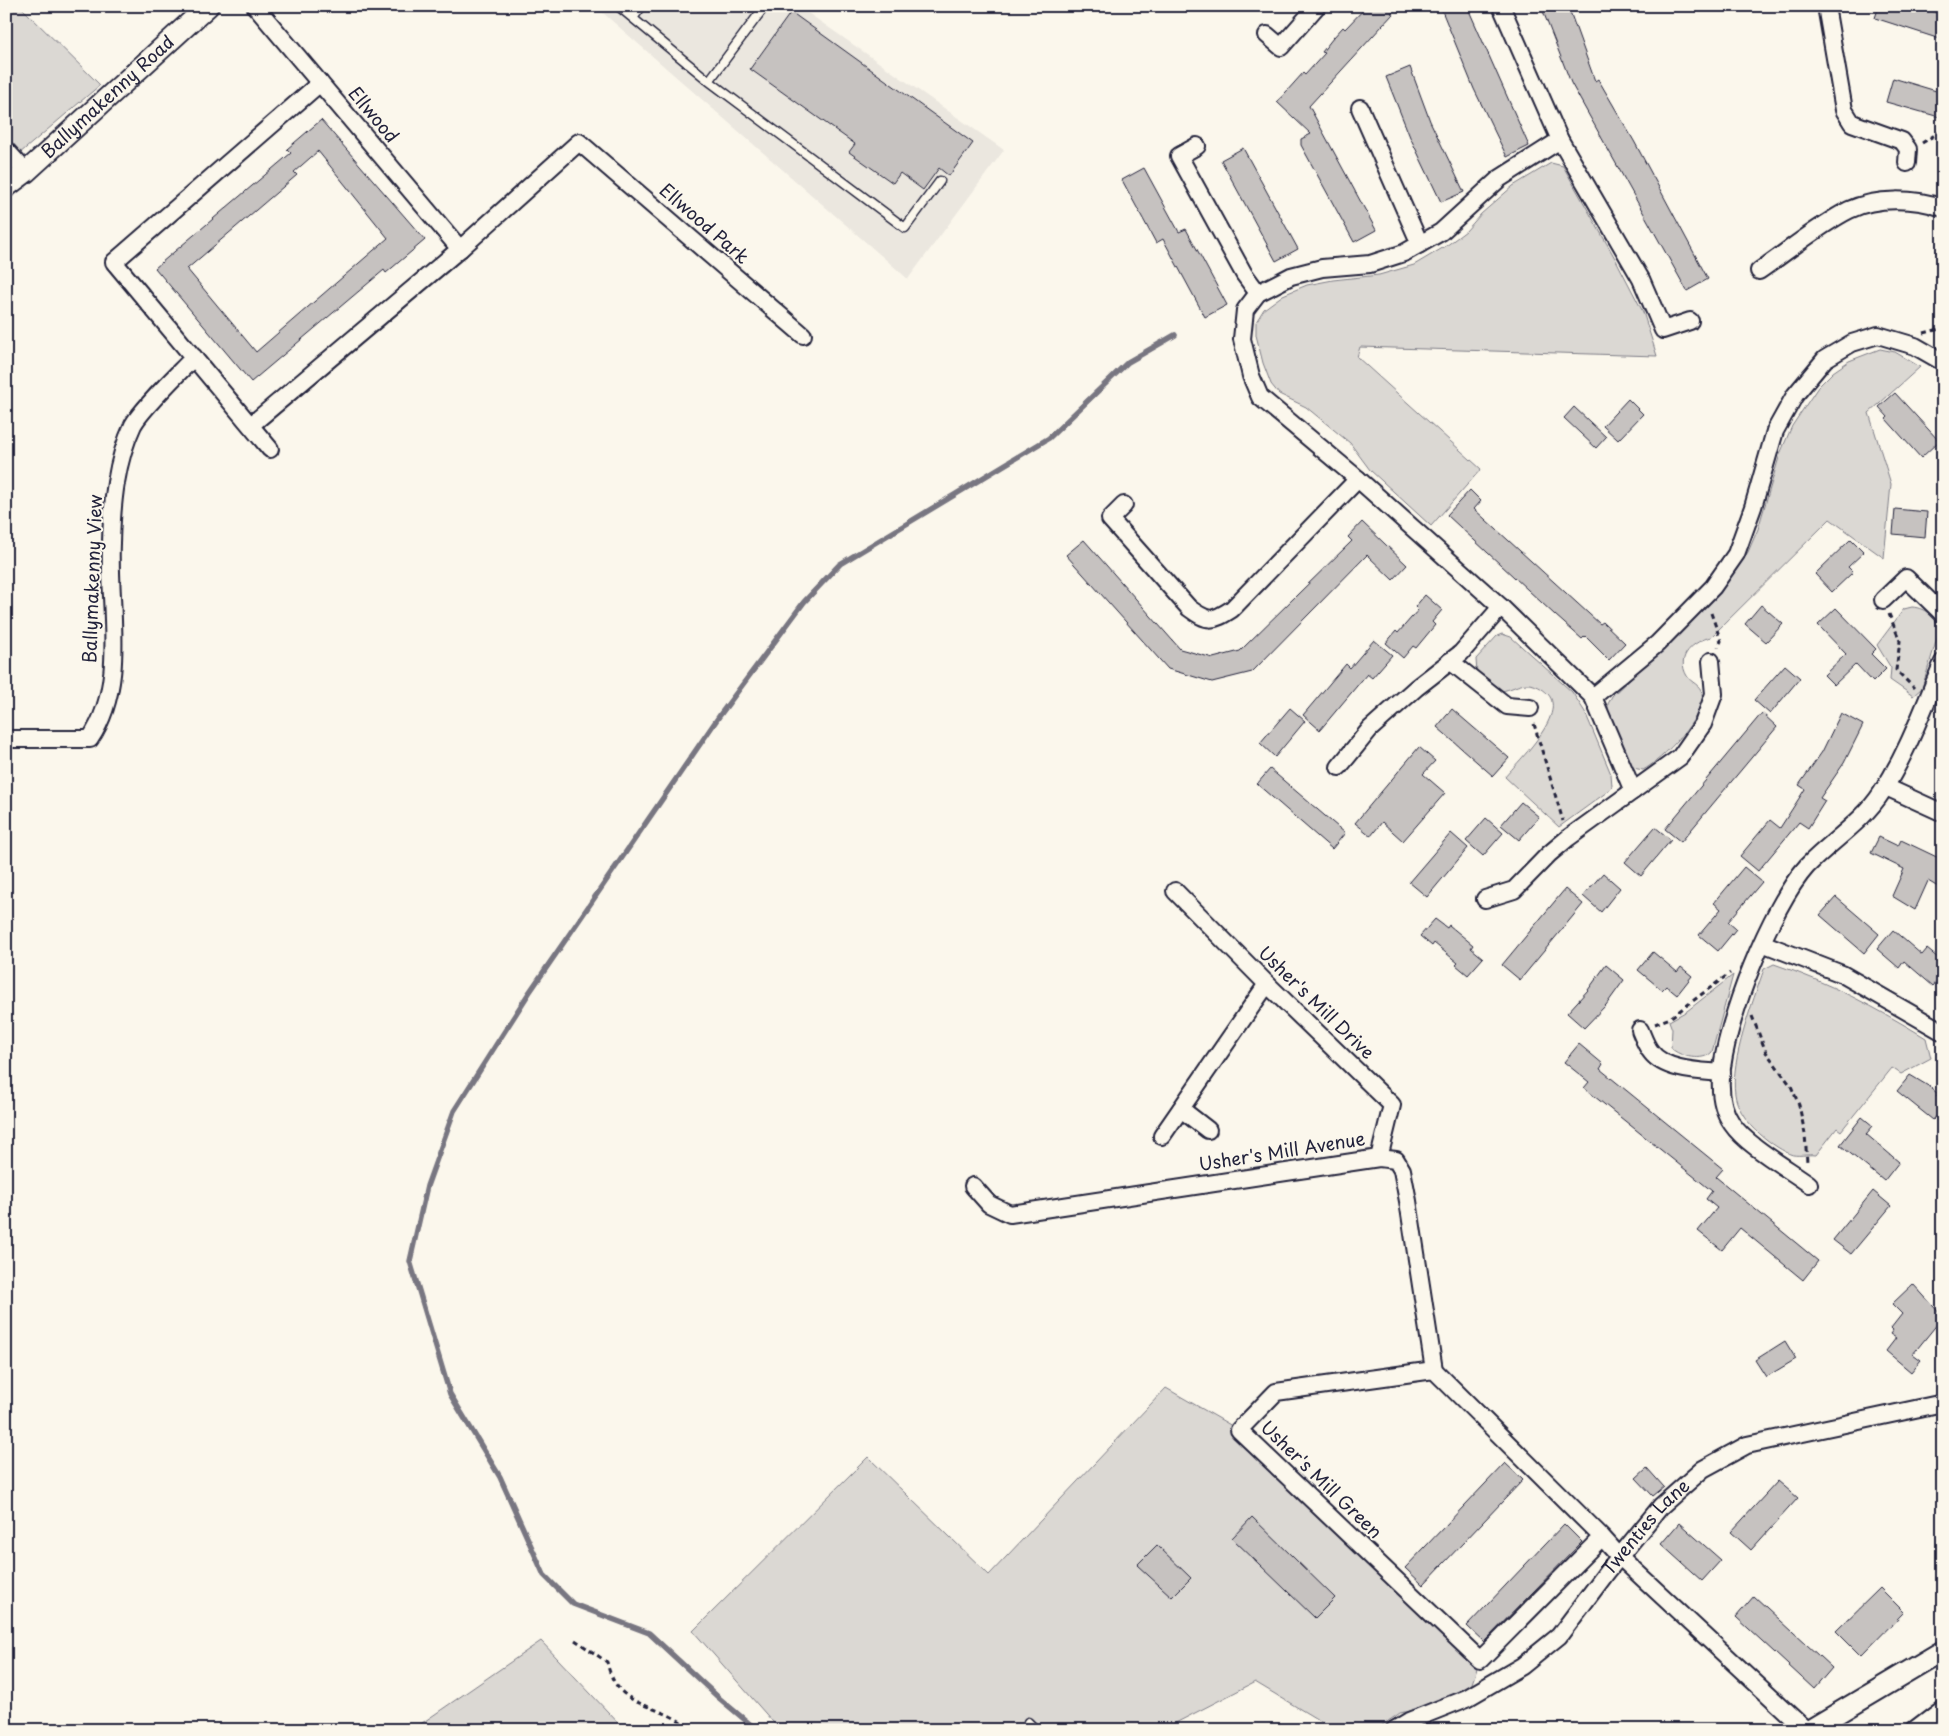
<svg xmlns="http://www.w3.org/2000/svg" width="1949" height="1736" font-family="'Playpen Sans',sans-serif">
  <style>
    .built { fill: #ebe7df }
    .green { fill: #dbd8d3; stroke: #7e7d87 }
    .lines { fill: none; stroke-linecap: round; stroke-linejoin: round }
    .stream { stroke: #787681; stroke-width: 5.5 }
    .building { fill: #c6c2c0; stroke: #22223b; fill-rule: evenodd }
    .service-casing { stroke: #22223b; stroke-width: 11 }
    .minor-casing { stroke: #22223b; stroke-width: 20 }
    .tertiary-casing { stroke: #22223b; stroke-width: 24 }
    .path { stroke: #22223b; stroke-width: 3; stroke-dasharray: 5 4; stroke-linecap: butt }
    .service { stroke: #fbf7ec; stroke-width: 8 }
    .minor { stroke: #fbf7ec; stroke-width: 16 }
    .tertiary { stroke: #fbf7ec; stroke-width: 20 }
    .labels { text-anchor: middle; stroke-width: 4; stroke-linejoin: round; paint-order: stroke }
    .street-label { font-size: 18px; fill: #22223b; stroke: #fbf7ec }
  </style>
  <rect width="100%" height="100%" fill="#fbf7ec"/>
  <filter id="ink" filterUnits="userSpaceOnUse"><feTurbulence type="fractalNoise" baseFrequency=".02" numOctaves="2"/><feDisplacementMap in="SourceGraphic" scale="10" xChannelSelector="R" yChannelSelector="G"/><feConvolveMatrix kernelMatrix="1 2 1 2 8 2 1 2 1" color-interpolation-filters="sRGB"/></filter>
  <g filter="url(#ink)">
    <!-- built -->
    <path class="built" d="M595,6H798L1004,150L908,279Z"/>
    <!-- green -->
    <path class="green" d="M6,6H20L100,85L6,165Z
      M1551,163L1563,166L1616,260L1643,312L1657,356L1360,347L1357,357L1481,469L1431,526L1370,470L1350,443L1306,407L1279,394L1271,384L1263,363L1256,335V322L1264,309L1283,295L1307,285L1333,280L1379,275L1414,265L1446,246L1466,231L1481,214L1513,186Z
      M1880,349L1895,352L1920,367L1869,413L1891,484L1884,558L1830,519L1711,637C1694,641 1675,656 1687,676C1691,683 1700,684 1702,693C1707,715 1661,761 1643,770L1633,768L1627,762L1608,714V704L1612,696L1722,590L1748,552L1758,529L1780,454L1792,426L1818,387L1833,372L1849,361Z
      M1912,607C1926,608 1938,618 1939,632L1922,688L1913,696L1890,680L1891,668L1877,645L1904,609Z
      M1502,634L1511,637L1572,692L1585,712L1611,774L1612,786L1607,792L1559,827L1505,777C1519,760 1567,715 1548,694C1542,688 1535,684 1527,684C1519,684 1510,690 1501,691L1477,674L1476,659L1497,636Z
      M1774,964C1828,982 1877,1008 1926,1038L1931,1058L1901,1074L1892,1068L1841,1131L1837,1128L1816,1155C1808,1154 1796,1157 1790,1154C1768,1144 1738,1119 1735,1094C1730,1060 1753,1002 1764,969Z
      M1733,975L1712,1052C1703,1062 1680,1057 1671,1048L1672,1029L1669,1021L1687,1011Z
      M1166,1388L1239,1430L1480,1660L1467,1698L1400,1713L1375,1730H1335L1255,1682L1162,1730H780L693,1631L868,1457L989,1575Z
      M541,1641L625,1730H412Z"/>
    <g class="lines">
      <!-- stream -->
      <path class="stream" d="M757,1730L719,1698L649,1633L573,1604L544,1575L500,1477L450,1394L410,1261L427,1186L454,1111L529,993L720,715L804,602L840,564L1049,438L1128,362L1175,335"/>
    </g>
    <!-- building -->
    <path class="building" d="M1367,6H1398L1391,13L1393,14L1309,106L1376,230L1354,242L1301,145V139L1311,134L1277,102L1303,73L1305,75L1325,53L1322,52L1333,38L1343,27L1345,29Z
      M1440,6H1467L1529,146L1507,157L1474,89Z
      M1541,6H1568L1595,81L1598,79L1634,141L1708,279L1687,291L1571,83Z
      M1879,6H1916L1943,15V40L1875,18Z
      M791,12L973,143L949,176L939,168L923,190L900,173L893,183L849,152L855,144L750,69Z
      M1410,67L1430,121L1464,192L1441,202L1410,137L1386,77Z
      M1893,78L1943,93V118L1886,102Z
      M321,120L425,240L386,273L384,270L251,382L155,268L291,153L287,149ZM318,151L388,238L256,352L187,269L297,175L294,172Z
      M1243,148L1298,249L1276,261L1221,160Z
      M1144,168L1179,232L1186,229L1227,305L1205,317L1163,239L1156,243L1122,180Z
      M1895,393L1939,441L1921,458L1886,419L1888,417L1879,407Z
      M1628,399L1643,414L1618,440L1603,426Z
      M1574,407L1606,437L1596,448L1564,418Z
      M1470,490L1481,501L1474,509L1600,624L1603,622L1625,643L1609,660L1585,636L1582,639L1555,615L1447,515Z
      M1895,509L1927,512L1925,537L1893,534Z
      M1362,522L1407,565L1393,580L1367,555L1252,672L1212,682L1168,669L1066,555L1084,540L1180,649L1213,658L1240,651L1352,541L1348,537Z
      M1851,539L1864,552L1848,567L1853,572L1832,592L1815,574Z
      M1425,595L1442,610L1432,622L1435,625L1416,648L1413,646L1403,658L1386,643L1396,631L1398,633L1418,610L1415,607Z
      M1761,605L1783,624L1766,642L1745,624Z
      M1836,608L1876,649L1871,654L1886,669L1873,682L1856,664L1834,685L1824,675L1846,654L1818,625Z
      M1374,640L1392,655L1372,678L1367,674L1320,730L1303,715L1346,664L1350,668Z
      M1785,665L1800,678L1770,714L1754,700Z
      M1290,708L1305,721L1275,757L1260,743Z
      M1452,709L1509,758L1493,776L1437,727Z
      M1762,713L1777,727L1681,842L1665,829Z
      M1841,713L1863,725L1844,763L1820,798L1825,801L1808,828L1799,822L1758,871L1740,856L1770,820L1780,828L1805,789L1799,785L1822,752Z
      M1419,747L1435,761L1423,774L1445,793L1403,841L1382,822L1371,836L1355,823Z
      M1270,769L1345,833L1332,849L1257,784Z
      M1521,802L1539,817L1519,840L1501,825Z
      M1486,818L1503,833L1483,856L1466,841Z
      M1655,827L1671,840L1641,876L1625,862Z
      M1451,833L1468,848L1427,897L1409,882Z
      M1879,837L1898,846L1901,840L1943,860V890L1928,881L1915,910L1892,896L1904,869L1871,853Z
      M1744,867L1762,882L1728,922L1736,929L1718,951L1699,935L1721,909L1714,903Z
      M1603,873L1620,888L1601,912L1583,896Z
      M1565,889L1583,904L1520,980L1502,965Z
      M1836,897L1879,934L1864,953L1820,915Z
      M1435,919L1447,928L1449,925L1473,945L1471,948L1483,958L1468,975L1456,965L1458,963L1434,943L1432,946L1420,936Z
      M1893,930L1922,955L1927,949L1943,962V975L1933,986L1904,961L1899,968L1877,949Z
      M1653,952L1677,972L1681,967L1692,976L1677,995L1666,986L1662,990L1638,970Z
      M1606,965L1624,980L1606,1005L1584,1028L1567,1013L1588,990Z
      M1579,1044L1603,1064L1600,1069L1723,1169L1716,1177L1818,1261L1803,1280L1740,1228L1722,1250L1698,1231L1717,1208L1706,1199L1712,1191L1584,1088L1589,1082L1564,1062Z
      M1910,1075L1930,1087L1938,1094L1936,1096L1943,1101V1108L1933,1120L1897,1091Z
      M1862,1117L1873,1126L1866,1134L1899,1162L1884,1181L1840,1145Z
      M1873,1191L1891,1206L1851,1254L1833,1240Z
      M1913,1284L1943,1317L1913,1354L1921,1360L1911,1372L1886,1351L1896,1338L1890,1334L1893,1330L1891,1328L1902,1314L1892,1304Z
      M1785,1341L1796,1359L1766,1377L1755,1360Z
      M1505,1463L1523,1480L1423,1585L1405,1568Z
      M1647,1468L1664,1487L1653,1496L1636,1478Z
      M1778,1481L1798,1498L1751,1550L1731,1532Z
      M1252,1517L1335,1598L1315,1618L1232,1538Z
      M1679,1523L1721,1560L1702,1581L1661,1544Z
      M1564,1524L1582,1542L1484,1642L1467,1626Z
      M1157,1545L1191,1578L1172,1597L1137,1565Z
      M1880,1588L1904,1612L1861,1656L1836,1631Z
      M1754,1596L1832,1668L1814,1689L1736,1617Z"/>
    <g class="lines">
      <!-- service casing -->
      <g class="service-casing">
        <path id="service" d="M618,6L709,81L905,228L940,181
          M633,18L642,6
          M709,81L765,6
          M1028,1722L1036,1730"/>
      </g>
      <!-- minor casing -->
      <g class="minor-casing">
        <g id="minor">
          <path d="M255,6L460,249"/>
          <path d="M1501,6L1560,140L1641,279L1663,330L1690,321"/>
          <path d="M1826,6L1844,110L1852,123L1902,141L1908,149L1907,163"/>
          <path d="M1267,35L1281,47L1317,6"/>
          <path d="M1360,108L1420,244"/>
          <path d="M1560,140L1499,179L1441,232L1404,253L1370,264L1322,268L1291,276L1258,293L1245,310L1242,339L1251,376L1260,397L1358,479L1501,607L1593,697L1633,791"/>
          <path d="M1197,146L1179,156L1244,274L1258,293"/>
          <path d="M6,150L26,172"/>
          <path d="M1759,271C1787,252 1819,225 1849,210C1876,197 1915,198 1943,208"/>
          <path d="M251,425L460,249L579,142L803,335"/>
          <path d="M270,449L114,262L320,83"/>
          <path d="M1124,505L1110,519L1189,608C1208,622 1212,622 1232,609L1358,479"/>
          <path d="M1883,600L1906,578L1943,614"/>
          <path d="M1450,661L1507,706L1530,708"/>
          <path d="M1593,697L1657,644L1713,587L1736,554L1753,507L1775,431L1795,395L1825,359L1852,343L1878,335L1915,346L1943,362"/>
          <path d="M6,739H90C128,683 108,607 111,543C112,503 116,461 133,425C142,408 179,373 194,357"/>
          <path d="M1339,767L1370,729L1416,688L1461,653L1501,607"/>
          <path d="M1886,787L1943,813"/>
          <path d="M1175,891L1267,984L1392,1105L1379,1158"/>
          <path d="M1485,899L1514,890L1549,854L1568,838L1680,757L1703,724L1714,694L1711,661"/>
          <path d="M1762,943L1842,974L1943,1032"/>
          <path d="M1640,1030C1643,1037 1646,1046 1651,1052C1665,1071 1701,1071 1722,1073"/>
          <path d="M1181,1109L1208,1130"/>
          <path d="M1162,1136L1267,984"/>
          <path d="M1809,1184C1787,1168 1746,1145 1732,1124C1723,1111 1720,1094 1721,1078C1724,1024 1771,906 1807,866C1831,841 1863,822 1882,792C1908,752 1924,706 1943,662"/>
          <path d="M973,1186L989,1204L1010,1214L1379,1158L1396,1160L1402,1170L1408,1201L1434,1370"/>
          <path d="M1602,1537L1480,1660L1239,1430L1276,1392L1434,1370L1602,1537L1619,1556L1806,1730"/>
          <path id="s1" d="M1394,1730L1409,1721L1467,1698L1522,1666L1559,1636L1607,1572L1661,1506L1703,1469L1747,1445L1943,1403"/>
          <path d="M1914,1730L1943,1708"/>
        </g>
      </g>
      <!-- tertiary casing -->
      <g class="tertiary-casing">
        <g id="tertiary">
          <path id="s2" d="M6,187L26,172L208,6"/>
          <path d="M1810,1730L1943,1651"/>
        </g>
      </g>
      <!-- path -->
      <path class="path" d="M1922,143L1943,130
        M1924,333L1943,328
        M1711,613L1721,641L1718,647
        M1889,614L1900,641L1896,670L1914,688
        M1534,724L1563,821
        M1752,1016L1766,1052L1791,1086L1799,1105L1805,1134L1807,1162
        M1655,1024L1670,1018L1730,973
        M575,1640L607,1662C618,1713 659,1700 691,1730"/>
      <!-- service -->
      <use href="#service" class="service"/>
      <!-- minor -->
      <use href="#minor" class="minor"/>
      <!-- tertiary -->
      <use href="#tertiary" class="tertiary"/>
    </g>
  </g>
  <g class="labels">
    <!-- street labels -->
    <g class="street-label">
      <text dy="6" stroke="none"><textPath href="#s2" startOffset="136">Ballymakenny Road</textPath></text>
      <text transform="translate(373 115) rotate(50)" y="6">Ellwood</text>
      <text transform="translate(704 224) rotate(41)" y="6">Ellwood Park</text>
      <text transform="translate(93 579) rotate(-88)" y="6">Ballymakenny View</text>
      <text transform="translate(1316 1003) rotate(44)" y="6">Usher's Mill Drive</text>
      <text transform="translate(1282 1152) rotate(-9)" y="6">Usher's Mill Avenue</text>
      <text transform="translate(1321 1480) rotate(44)" y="6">Usher's Mill Green</text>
      <text dy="6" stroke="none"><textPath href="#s1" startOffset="331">Twenties Lane</textPath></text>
    </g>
  </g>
  <!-- margin -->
  <rect width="1949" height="1736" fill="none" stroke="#fbf7ec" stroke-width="25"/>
  <rect x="12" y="12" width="1924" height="1711" fill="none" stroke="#22223b" stroke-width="2" filter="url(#ink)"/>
</svg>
